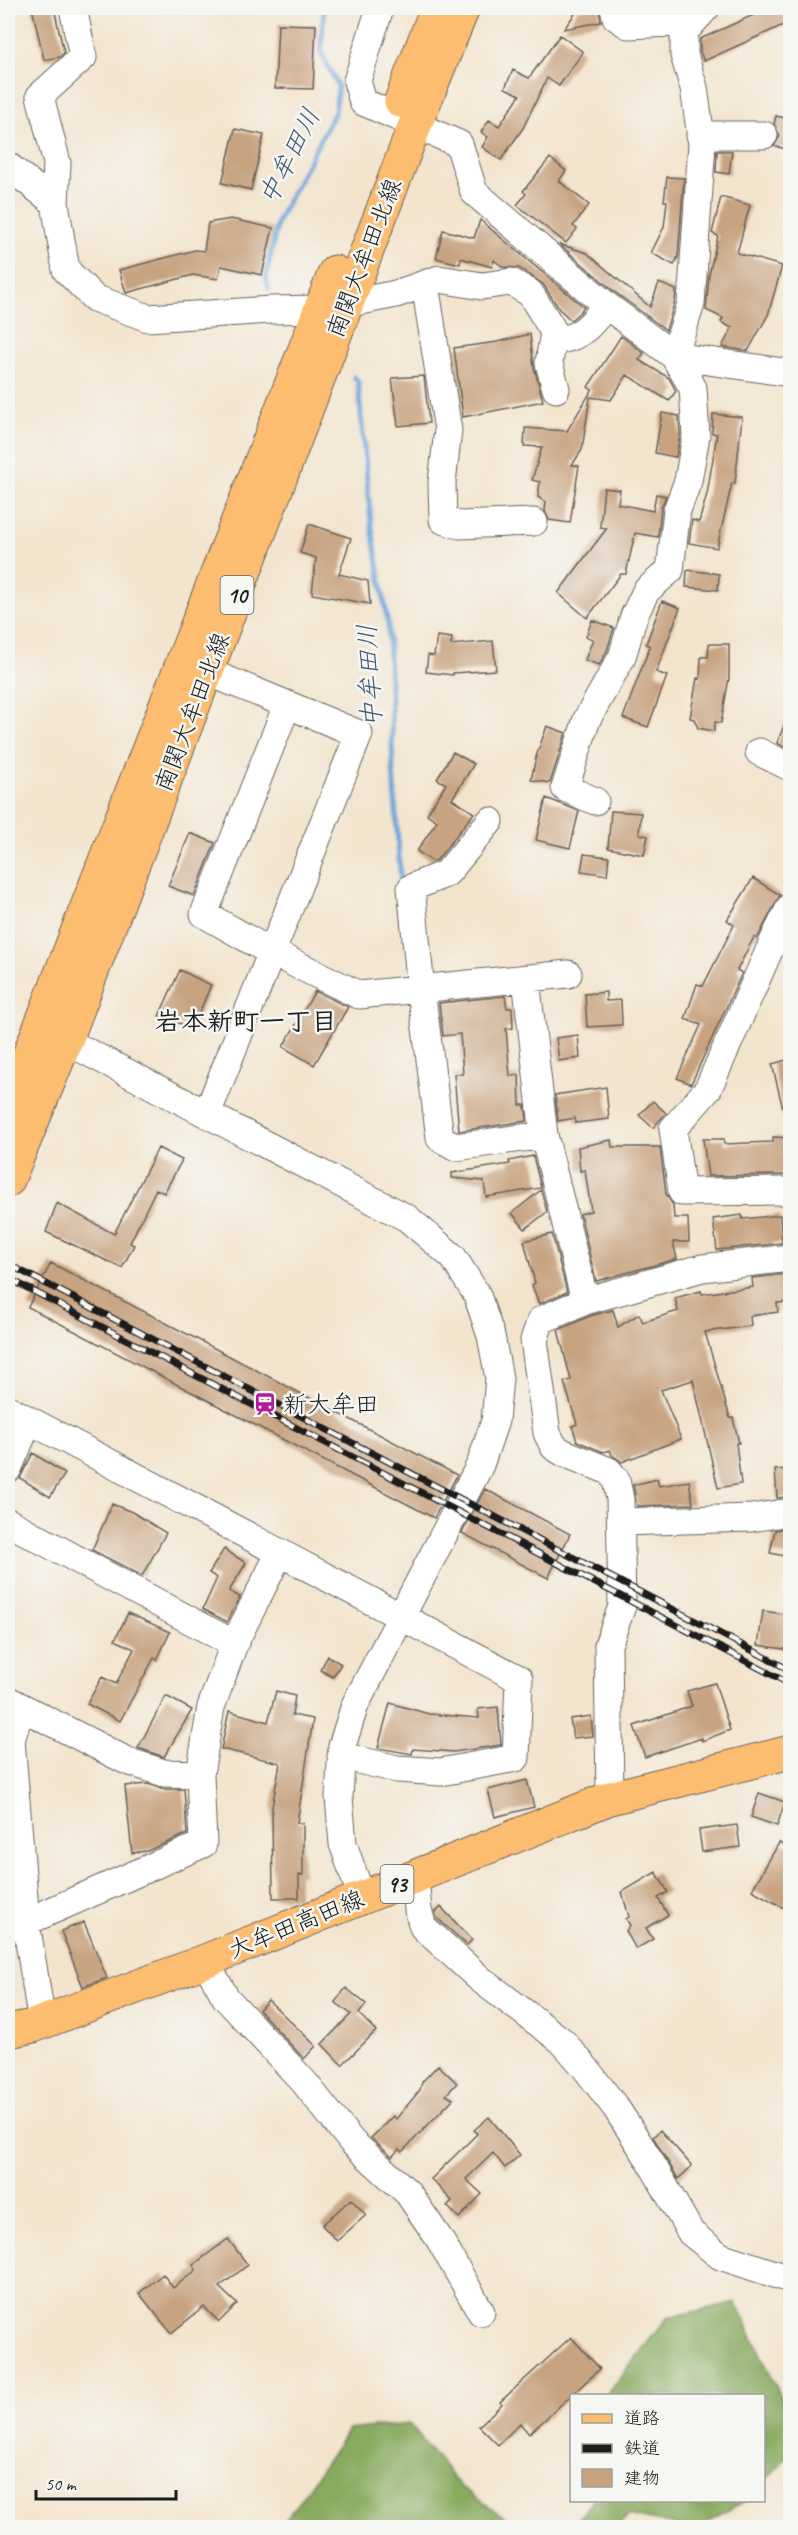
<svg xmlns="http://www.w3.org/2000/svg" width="798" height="2535" font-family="Caveat,'Klee One',sans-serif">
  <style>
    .forest { fill: #87aa5f; stroke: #52633e; stroke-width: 1.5 }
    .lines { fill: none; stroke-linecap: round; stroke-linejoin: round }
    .stream { stroke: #68a2d8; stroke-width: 5 }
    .building { fill: #c7a380 }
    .minor-casing { stroke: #67625a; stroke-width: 29 }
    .major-casing { stroke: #67625a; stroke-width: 35 }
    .minor { stroke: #fff; stroke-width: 27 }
    .major { stroke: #fdbd6f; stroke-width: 33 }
    .rail-casing { stroke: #1c1c1c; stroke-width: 7 }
    .rail { stroke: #f6f6f2; stroke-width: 4.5; stroke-dasharray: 14; stroke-linecap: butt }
    .labels { text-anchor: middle; stroke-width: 5; stroke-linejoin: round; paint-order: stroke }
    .shield { fill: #f6f6f2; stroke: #5d5d5c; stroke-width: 1.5 }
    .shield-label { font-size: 22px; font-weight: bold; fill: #1c1c1c }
    .street-label { font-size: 24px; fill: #1c1c1c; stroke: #f6f6f2 }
    .poi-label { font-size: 24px; fill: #1c1c1c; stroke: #f6f6f2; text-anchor: start }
    .water-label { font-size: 26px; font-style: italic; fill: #3e5871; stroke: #f6f6f2 }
    .neighbourhood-label { font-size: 26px; font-weight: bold; fill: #1c1c1c; stroke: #f6f6f2 }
  </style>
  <rect width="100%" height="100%" fill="#f6f6f2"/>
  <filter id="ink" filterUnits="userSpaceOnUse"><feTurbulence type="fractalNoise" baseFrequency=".0167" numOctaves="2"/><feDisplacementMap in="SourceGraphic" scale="12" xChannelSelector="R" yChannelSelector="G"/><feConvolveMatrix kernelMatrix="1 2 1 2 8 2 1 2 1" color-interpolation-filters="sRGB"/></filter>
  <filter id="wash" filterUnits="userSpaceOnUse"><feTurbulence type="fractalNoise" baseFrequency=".008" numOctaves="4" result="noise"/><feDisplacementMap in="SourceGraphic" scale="24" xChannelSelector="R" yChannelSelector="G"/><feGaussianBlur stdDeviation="1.35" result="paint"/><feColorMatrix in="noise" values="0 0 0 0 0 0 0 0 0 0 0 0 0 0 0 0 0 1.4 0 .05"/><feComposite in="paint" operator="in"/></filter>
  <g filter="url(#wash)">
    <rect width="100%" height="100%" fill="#f3e4ce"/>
    <!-- forest -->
    <path class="forest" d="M736,2302L789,2414L787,2457L764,2482V2396L606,2395L667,2318Z
      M409,2423L461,2487L519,2527H281L348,2430Z
      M593,2501V2500L745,2501L698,2527H683L629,2515L616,2527H571Z"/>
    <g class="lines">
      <!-- stream -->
      <path class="stream" d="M269,289L266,278L278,220L335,112L338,86L321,52L324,8
        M354,377L358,382L371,522L388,624L393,769L401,886
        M423,1112L426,1137"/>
    </g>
    <g id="blocks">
      <!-- building -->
      <path class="building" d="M32,8H54L64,53L60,57L44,60Z
        M579,8H599L601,22L564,29Z
        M769,8H790V22L704,61L700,52V39Z
        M278,24L316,25L313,89L275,88Z
        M560,35L583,52L559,86L547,78L523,128L501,160L482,147L488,137L481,132L489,120L499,126L520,95L505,88L513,70L529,78Z
        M776,116L790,119V150L774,146L780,136L774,124Z
        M235,129L264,135L251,190L222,183Z
        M717,151H732L729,174L716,172Z
        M550,158L566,171L559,181L589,205L573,226L577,229L566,243L517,205L526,194L523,191Z
        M667,177L684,178L678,257L674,265L651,253L664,227L667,201H664Z
        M721,197L750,205L737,253L782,266L768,315L748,351L722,347L732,328L721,322L723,318L706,310L709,275L718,236L712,233Z
        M231,219L273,228L262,275L221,266L218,279L193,275L126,293L119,270L195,250L204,251L208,223Z
        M480,220L584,307L580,312L571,320L559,309L543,284L519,268L503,267L494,260L492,267L461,258L460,264L436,258L443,230L474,238Z
        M559,244L587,253L650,307L659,283L676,290L675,301L666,330L616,293Z
        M530,334L534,367L543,401L463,417L454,348L497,342Z
        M621,336L644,353L639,360L669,378L676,391L669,401L627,375L611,400L590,397L582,450L572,465L579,466L570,523L549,520L545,511L546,502L538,497L540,482L532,480L542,447L524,446L525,428L567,431L592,390L588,387Z
        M424,376L429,423L398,426L392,378Z
        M662,413L679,416L680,435L676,457L655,453Z
        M713,414L742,417L735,483H732L717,548L689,543L692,520L699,522L707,494L717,434L712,433Z
        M604,488L620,490L618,504L653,511L656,494L666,496L661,508L658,537L635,533L626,574H621L587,618L558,593L607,528L600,527Z
        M309,524L351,538L339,574L368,581L370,604L312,594L316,558L300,553Z
        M687,570L719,574L718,590L686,587Z
        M662,601L680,608L656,672L667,676L648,727L623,718L650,646L646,644Z
        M592,620L614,628L607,651L599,665L585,660L593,639L586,637Z
        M437,636L452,638L451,645L493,641L496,670L453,673V675L426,672L428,655L434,656Z
        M709,644H729V678L721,723L715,722L714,731L698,728L694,719L690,718L697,678L700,679L701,657H708Z
        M790,711V750L777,743Z
        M547,726L566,733L550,783L531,780L536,757Z
        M453,752L474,764L452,799L474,813L437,860L433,862L417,851L437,821L427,814L446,784L437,779Z
        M546,798L579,811L570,848L536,840Z
        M611,811L641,813L639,834L648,836L644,855L608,848Z
        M190,833L215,843L194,896L168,886Z
        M584,854L609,857L607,875L581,871Z
        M753,878L780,895L757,939L754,937L737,970L742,973L691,1084L677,1078L701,1025L685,1019L697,984L703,986L734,925L727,920Z
        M180,970L211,985L193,1028L159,1016Z
        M315,991L348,1007L314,1065L283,1047Z
        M606,992V1001L621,1000L622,1025L587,1027L585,994Z
        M505,996L507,1008H512L513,1028L506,1029L510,1076L519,1075L520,1105H525L527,1121L459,1131L454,1074H463L460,1034L443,1036L439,1003Z
        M578,1035L580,1058L559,1061L556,1038Z
        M790,1059V1116L785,1117L772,1064Z
        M606,1087L609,1119L576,1123L575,1118L558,1121L555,1095Z
        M653,1101L666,1113L653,1128L639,1115Z
        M773,1137L790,1138V1175L708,1176L703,1139H724V1144L773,1142Z
        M611,1140L612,1147H660L666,1194L673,1205L674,1218H688L689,1242H673L677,1259L596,1281L580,1214L591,1211L585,1170L580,1171L578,1147Z
        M158,1148L182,1160L164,1193L156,1189L130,1243L134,1245L122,1268L46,1232L57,1203L114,1234Z
        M533,1156L541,1188L486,1197L484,1181L452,1178V1173L510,1164L509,1161Z
        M541,1190L547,1212L525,1229L512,1213Z
        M742,1215L743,1219L780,1215L782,1243L717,1250L713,1219Z
        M552,1234L567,1292L539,1304L532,1285L535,1283L524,1241Z
        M51,1263L457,1475L434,1518L28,1307Z
        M786,1274L789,1302L777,1303L778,1312L750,1316L751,1326L705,1332L730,1418H733L739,1443H736L741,1484L718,1488L693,1380L661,1390L681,1439L622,1462L612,1455L610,1450L603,1452L577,1441L572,1426L577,1424L564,1382L571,1380L558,1330L590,1316L613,1310L618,1327L639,1314L643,1322L678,1311L675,1298L701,1291L702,1294L753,1287L752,1278Z
        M33,1453L65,1474L50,1497L20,1478Z
        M790,1469V1497L777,1498L775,1470Z
        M657,1479L659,1486L689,1481L693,1504L637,1506L633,1485Z
        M485,1489L570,1534L548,1578L462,1533Z
        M112,1504L132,1512L166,1533L142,1576L92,1550Z
        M790,1528V1557L770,1553L775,1530Z
        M224,1549L246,1563L229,1591L240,1597L227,1622L203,1609L217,1578L209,1573Z
        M763,1611L790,1615V1650L758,1645Z
        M128,1613L170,1632L157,1660L154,1658L120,1721L87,1704L102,1677L116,1684L134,1649L115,1640Z
        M328,1656L341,1664L333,1677L320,1670Z
        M715,1683L730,1730L702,1741V1738L645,1757L634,1726L692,1706L687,1691Z
        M276,1691L295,1696L292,1715L313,1719L297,1823H303V1875H299V1898H273L272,1807L280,1763L221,1749L229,1711L268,1722Z
        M166,1696L192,1710L164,1757L138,1748Z
        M390,1703L429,1714L479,1718L478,1709L498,1707L501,1745L454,1752L413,1749L412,1754L378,1748Z
        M591,1716L593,1736L573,1738L570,1719Z
        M527,1780L534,1807L495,1817L488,1790Z
        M148,1784L164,1789H184L187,1834L147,1851L132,1853L125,1786Z
        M759,1793L785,1802L777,1826L751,1817Z
        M737,1825L740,1847L702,1852L699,1830Z
        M779,1843L790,1846V1897L784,1908L752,1890Z
        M656,1872L668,1892L658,1898L668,1915L646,1928L653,1939L636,1949L626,1931L630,1925L626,1919L629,1917L622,1892Z
        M441,1907L472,1940L467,1945L437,1918L435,1913Z
        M84,1922L107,1978L83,1987L61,1931Z
        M346,1988L366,2004L359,2014L376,2031L342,2065L322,2044L351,2014L335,2002Z
        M268,2000L316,2046L304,2059L259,2010Z
        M438,2065L457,2083L446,2095L453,2099L402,2152L399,2149L392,2157L371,2138L393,2116L396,2119L420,2090L422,2082Z
        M489,2117L520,2155L505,2168L493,2153L466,2179L482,2194L459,2218L447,2206L452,2201L431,2179L477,2134L474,2130Z
        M660,2130L692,2166L678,2179L653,2137Z
        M351,2199L366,2215L337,2241L322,2225Z
        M228,2239L248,2265L219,2287L237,2304L219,2322L204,2307L171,2333L139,2293L163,2274L173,2288L196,2270L193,2265Z
        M571,2337L600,2369L529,2434L520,2423L498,2445L479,2426L502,2404L500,2402Z"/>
    </g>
  </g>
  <g filter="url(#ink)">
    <use href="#blocks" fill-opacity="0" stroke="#67625a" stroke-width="1.5"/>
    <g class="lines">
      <!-- minor casing -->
      <g class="minor-casing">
        <path id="minor" d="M73,8L83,57L40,96L57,163L55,203L66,270L94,298L148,318L271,310L320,309L396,294L439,279L482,286L511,282L530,293L559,340C583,337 593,322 606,305
          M380,8L357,81L363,102L459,144L474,192L606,305L674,356L693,388L696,436L688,481L677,510L670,570L646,591L634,616L622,657L587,719L565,788L595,801
          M614,8L616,17L628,25L693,22
          M700,135H764
          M8,166L55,203
          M425,284L448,430L442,483L443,520L459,525L534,522
          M554,332L549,363L556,389
          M674,356L691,304L702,144L694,88L684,55V32L706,8
          M674,356L790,373
          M287,705L204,914L271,952L359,995L568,974
          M759,752L790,767
          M490,821L447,873L411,888L421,989L440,1138L456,1147L544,1135
          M790,907L776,935L708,1089L673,1129L682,1192L790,1191
          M526,979L544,1135L585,1301
          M49,1032L407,1218L453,1257L477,1295L491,1336L499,1378L495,1421L480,1465L355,1705L342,1746L339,1797L343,1844L362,1898
          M207,1114L359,734L208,672
          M8,1409L519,1679L516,1758L441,1772L397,1769L341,1756
          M8,1469L29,1420
          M8,1522L234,1644
          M621,1522L751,1518L790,1512
          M8,1700L127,1761L164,1773L200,1774
          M21,1707L11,1740L26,1922L42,2023
          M610,1798L608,1645L622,1606L620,1499L616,1480L609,1471L564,1453L554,1447L547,1433L534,1340L541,1320L585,1301L702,1268L790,1258
          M415,1877L418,1910L423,1927L480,1979L562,2041L583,2065L616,2108L649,2159L691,2233L720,2256L790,2279
          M8,1926L26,1922L203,1844L200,1774L211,1707L234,1644L280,1552
          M205,1961L226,1998L304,2082L352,2142L408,2193L440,2240L481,2312"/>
      </g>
      <!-- major casing -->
      <g class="major-casing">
        <path id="major" d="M401,101L437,8
          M8,1109L335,272
          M8,1180L66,1040L415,125L463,8
          M8,2031L33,2026L205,1961L610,1798L790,1752"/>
      </g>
      <!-- minor -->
      <use href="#minor" class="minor"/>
      <!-- major -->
      <use href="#major" class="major"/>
      <!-- rail casing -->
      <g class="rail-casing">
        <path id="rail" d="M8,1264L790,1670
          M8,1278L790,1684"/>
      </g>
      <!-- rail -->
      <use href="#rail" class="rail"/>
    </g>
  </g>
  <!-- icons -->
  <defs>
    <g id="station-bare" transform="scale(1.8)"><path d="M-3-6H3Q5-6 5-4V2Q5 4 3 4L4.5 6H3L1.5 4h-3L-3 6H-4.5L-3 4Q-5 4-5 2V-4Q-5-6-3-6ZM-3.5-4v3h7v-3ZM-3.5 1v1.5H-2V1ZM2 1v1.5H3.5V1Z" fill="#b5179e" stroke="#f6f6f2" stroke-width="2.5" paint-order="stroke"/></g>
  </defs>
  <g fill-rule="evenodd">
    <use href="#station-bare" x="265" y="1404"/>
  </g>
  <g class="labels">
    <!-- shield labels -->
    <g class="shield">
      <rect x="220.5" y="576" width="33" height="38" rx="4.5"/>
      <rect x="380.5" y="1865" width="33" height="38" rx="4.5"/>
    </g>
    <g class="shield-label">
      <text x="237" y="603">10</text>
      <text x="397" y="1892">93</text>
    </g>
    <!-- street labels -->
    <g class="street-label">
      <text transform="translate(364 258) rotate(-69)" y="8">南関大牟田北線</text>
      <text transform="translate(192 712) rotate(-69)" y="8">南関大牟田北線</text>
      <text transform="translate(296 1924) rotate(-22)" y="8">大牟田高田線</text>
    </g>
    <!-- poi labels -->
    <g class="poi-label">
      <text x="283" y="1412">新大牟田</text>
    </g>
    <!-- water labels -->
    <g class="water-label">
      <text transform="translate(289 156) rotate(-63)" y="9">中牟田川</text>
      <text transform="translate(369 676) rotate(-93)" y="9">中牟田川</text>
    </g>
    <!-- neighbourhood labels -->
    <g class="neighbourhood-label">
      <text x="246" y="1030">岩本新町一丁目</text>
    </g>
  </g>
  <!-- margin -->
  <rect width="798" height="2535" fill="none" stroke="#f6f6f2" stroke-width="30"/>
  <!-- legend -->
  <rect x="570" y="2394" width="195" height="108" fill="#f6f6f2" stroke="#9f9f9c" stroke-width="1.5"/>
  <rect x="582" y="2414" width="30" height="9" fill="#fdbd6f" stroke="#9f9f9c" stroke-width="1.5"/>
  <text x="624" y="2424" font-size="18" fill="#1c1c1c">道路</text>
  <rect x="582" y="2444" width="30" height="9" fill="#1c1c1c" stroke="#9f9f9c" stroke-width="1.5"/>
  <text x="624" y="2454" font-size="18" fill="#1c1c1c">鉄道</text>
  <rect x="582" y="2469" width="30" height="18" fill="#c7a380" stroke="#9f9f9c" stroke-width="1.5"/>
  <text x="624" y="2484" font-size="18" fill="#1c1c1c">建物</text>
  <!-- scale -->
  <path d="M36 2490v9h140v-9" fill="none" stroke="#1c1c1c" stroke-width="3"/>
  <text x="45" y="2490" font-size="18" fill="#1c1c1c" stroke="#f6f6f2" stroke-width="4.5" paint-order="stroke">50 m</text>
</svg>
